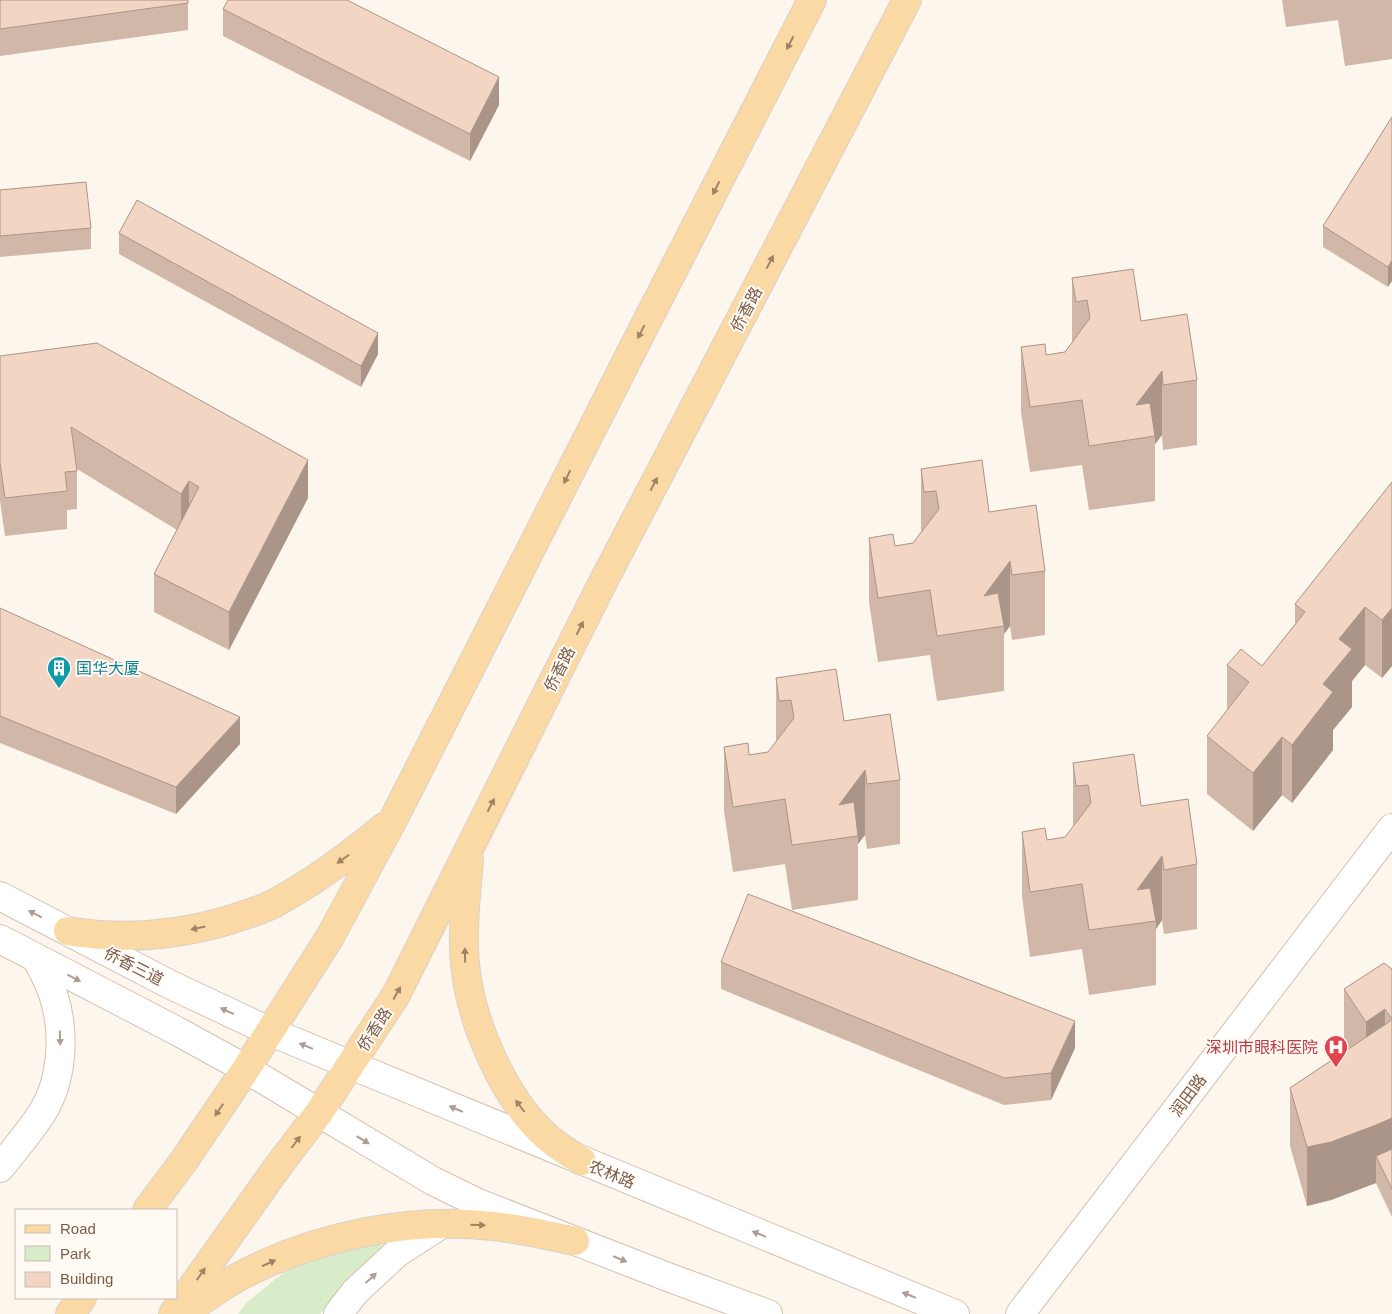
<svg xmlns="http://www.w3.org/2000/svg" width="1392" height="1314" font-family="Helvetica,'Noto Sans SC',sans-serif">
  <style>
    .green { fill: #d8ecc9 }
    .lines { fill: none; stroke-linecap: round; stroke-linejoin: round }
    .street-casing { stroke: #d1beb0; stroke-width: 30 }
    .secondary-casing { stroke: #d6c0b0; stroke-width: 30 }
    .primary-casing { stroke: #dad1cd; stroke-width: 30 }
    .street { stroke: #fff; stroke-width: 28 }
    .secondary { stroke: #fff; stroke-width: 28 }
    .primary { stroke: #fbd9a5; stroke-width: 28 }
    .wall { fill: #d1b7a8 }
    .shaded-wall { fill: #aa9588 }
    .building { fill: #f3d5c3; stroke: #aa9588 }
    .oneway { fill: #a18267 }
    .oneway2 { fill: #af9d94 }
    .labels { text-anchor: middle; stroke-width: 4; stroke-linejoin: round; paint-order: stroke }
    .street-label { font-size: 16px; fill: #7a5c4d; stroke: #fffaf3 }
    .culture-label { font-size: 16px; fill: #0d838f; stroke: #fffaf3; text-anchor: start }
    .health-label { font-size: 16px; fill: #be3a42; stroke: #fffaf3; text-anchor: end }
  </style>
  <rect width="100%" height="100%" fill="#fdf6ec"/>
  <!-- green -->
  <path class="green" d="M374,1242L388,1249L331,1301L320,1314H238L246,1303L293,1265Z"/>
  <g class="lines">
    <!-- street casing -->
    <g class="street-casing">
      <path id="street" d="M1020,1314L1392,828"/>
    </g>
    <!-- secondary casing -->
    <g class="secondary-casing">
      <path id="secondary" d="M0,896L171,985L271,1032L955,1314
        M0,939L175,1030L246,1069L433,1181L478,1203L665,1276L768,1314
        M0,1168C14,1150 30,1132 42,1113C63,1080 65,1033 54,997C50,983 43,971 36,958
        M338,1314L355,1292L397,1253L442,1224"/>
    </g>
    <!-- primary casing -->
    <g class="primary-casing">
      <path id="primary" d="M469,861C466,896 461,936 466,972C473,1027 505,1100 547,1137C558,1147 570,1154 582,1161
        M68,931C121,940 174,936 226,921C242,916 260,911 275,903C314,882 350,855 384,827
        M147,1210L183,1162L246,1069L330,937L394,818L645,325L812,0
        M70,1314L82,1298
        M173,1314L279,1165L318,1114L396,995L603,582L907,0
        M182,1314C202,1301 221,1286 242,1275C316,1236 410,1217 493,1226C521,1229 548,1235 575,1241"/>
    </g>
    <!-- street -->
    <use href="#street" class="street"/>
    <!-- secondary -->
    <use href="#secondary" class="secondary"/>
    <!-- primary -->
    <use href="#primary" class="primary"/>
  </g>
  <!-- wall -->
  <path class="wall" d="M0,0L188,3V30L0,56Z
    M1282,0H1392V59L1345,66L1338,20L1286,27Z
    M223,9L499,105L470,161L223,36Z
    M1392,117L1388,287L1323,247V226Z
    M0,190L91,228V249L0,257Z
    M119,233L378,354L361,387L119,254Z
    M1072,278L1141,321L1197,380V445L1163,450L1162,435L1155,444V501L1089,510L1082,465L1030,472L1021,412V347L1046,355L1065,352L1072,342Z
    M0,356L308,498L229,650L154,612V574L177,530L77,469V509L67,510V529L5,536L0,501Z
    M921,469L989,512L1045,571V635L1012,640L1010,626L1004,634V691L937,701L930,655L878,662L869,602V538L895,546L913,543L921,532Z
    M1392,482V666L1382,678L1365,665L1352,681V707L1333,730V750L1292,803L1282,795L1253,831L1207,794V736L1227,710V665L1262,666L1295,624V604Z
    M0,608L240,744L176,814L0,743Z
    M776,678L844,721L900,780V844L867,849L865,835L858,844V900L792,910L785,864L733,872L724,811V747L749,755L768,752L776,742Z
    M1073,763L1141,806L1197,864V929L1164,934L1162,920L1156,929V985L1089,995L1082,949L1030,957L1022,896V832L1047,840L1065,837L1073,827Z
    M721,962L1075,1048L1051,1100L1004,1105L721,989Z
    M1392,969V1217L1376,1183L1331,1200L1307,1206L1290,1146V1088L1346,1050L1344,1047V989Z"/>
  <!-- shaded-wall -->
  <path class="shaded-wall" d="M499,77V105L470,161V134Z
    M1392,260V281L1388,287V267Z
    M378,333V354L361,387V366Z
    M1162,371V435L1155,444V436L1136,405Z
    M308,460V498L229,650V612Z
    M189,481V519L181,532V494Z
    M1010,561V626L1004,634V626L984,596Z
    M1365,607V665L1352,681V707L1333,730V750L1292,803V745L1323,684L1339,639Z
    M1392,608V666L1382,678V620Z
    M240,717V744L176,814V787Z
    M1282,737V795L1253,831V773Z
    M865,770V835L858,844V836L839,805Z
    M1162,856V920L1156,929V921L1137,890Z
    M1385,1009V1067L1366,1080V1022Z
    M1075,1021V1048L1051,1100V1073Z
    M1392,1118V1176L1376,1156V1183L1331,1200L1307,1206V1147Z"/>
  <!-- building -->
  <path class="building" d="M0,0H188V3L0,29Z
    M228,0H347L499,77L470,134L223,9Z
    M1392,117V260L1388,267L1323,226Z
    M86,182L91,228L0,236V190Z
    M137,200L378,333L361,366L119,233Z
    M1133,269L1141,321L1187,314L1197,380L1163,385L1162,371L1136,405L1150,403L1155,436L1089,446L1082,400L1030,407L1021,347L1045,344L1046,355L1065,352L1090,318L1087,300L1076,302L1072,278Z
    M97,343L308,460L229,612L154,574L199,487L189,481L181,494L71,427L77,471L65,472L67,491L5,498L0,463V356Z
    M982,460L989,512L1036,505L1045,571L1012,575L1010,561L984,596L998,593L1004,626L937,636L930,590L878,598L869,538L893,534L895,546L913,543L939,509L936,491L924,492L921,469Z
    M1392,482V608L1382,620L1365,607L1339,639L1352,649L1323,684L1333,692L1292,745L1282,737L1253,773L1207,736L1249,682L1227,665L1241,649L1262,666L1305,612L1295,604Z
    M0,608L240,717L176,787L0,716Z
    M836,669L844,721L890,714L900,780L867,784L865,770L839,805L854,802L858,836L792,845L785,799L733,807L724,747L748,743L749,755L768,752L794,718L791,700L779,701L776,678Z
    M1134,754L1141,806L1188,799L1197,864L1164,870L1162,856L1137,890L1150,888L1156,921L1089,930L1082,884L1030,892L1022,832L1045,828L1047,840L1065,837L1091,803L1088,785L1076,786L1073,763Z
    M748,894L1075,1021L1051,1073L1004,1078L721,962Z
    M1384,963L1392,969V1019L1385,1009L1366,1022L1344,989Z
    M1392,1020V1118L1376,1125L1331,1142L1307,1147L1290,1088Z
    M1392,1149V1189L1376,1156Z"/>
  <!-- one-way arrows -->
  <defs><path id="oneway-solid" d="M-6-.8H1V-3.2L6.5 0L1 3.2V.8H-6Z" transform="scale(1.25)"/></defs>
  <g class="oneway">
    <use href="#oneway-solid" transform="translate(790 43) rotate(117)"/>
    <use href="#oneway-solid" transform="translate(716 188) rotate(117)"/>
    <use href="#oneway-solid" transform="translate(770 262) rotate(-62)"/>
    <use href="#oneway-solid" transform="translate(641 332) rotate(117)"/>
    <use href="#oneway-solid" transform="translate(567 477) rotate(117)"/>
    <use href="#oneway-solid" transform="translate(654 484) rotate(-62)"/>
    <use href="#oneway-solid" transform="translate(580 628) rotate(-63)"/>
    <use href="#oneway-solid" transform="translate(491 805) rotate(-63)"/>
    <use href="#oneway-solid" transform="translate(343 859) rotate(145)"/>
    <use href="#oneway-solid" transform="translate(198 928) rotate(168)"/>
    <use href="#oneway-solid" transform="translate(465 955) rotate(-91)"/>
    <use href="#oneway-solid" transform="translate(397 993) rotate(-61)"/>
    <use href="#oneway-solid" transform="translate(520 1106) rotate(-127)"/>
    <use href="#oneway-solid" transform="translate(219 1110) rotate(124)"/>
    <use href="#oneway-solid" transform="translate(296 1142) rotate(-53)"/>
    <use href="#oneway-solid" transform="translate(478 1225) rotate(1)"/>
    <use href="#oneway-solid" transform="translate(269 1263) rotate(-24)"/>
    <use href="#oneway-solid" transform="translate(201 1274) rotate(-55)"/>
  </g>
  <g class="oneway2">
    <use href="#oneway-solid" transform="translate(35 914) rotate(-153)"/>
    <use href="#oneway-solid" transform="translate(74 978) rotate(27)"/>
    <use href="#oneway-solid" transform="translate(227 1011) rotate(-155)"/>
    <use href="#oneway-solid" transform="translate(60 1038) rotate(88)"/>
    <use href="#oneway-solid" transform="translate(306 1046) rotate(-158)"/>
    <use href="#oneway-solid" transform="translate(456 1109) rotate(-157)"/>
    <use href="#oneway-solid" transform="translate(363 1140) rotate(31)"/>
    <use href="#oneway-solid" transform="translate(759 1234) rotate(-158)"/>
    <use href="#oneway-solid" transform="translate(620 1259) rotate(22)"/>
    <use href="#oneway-solid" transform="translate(371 1278) rotate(-43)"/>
    <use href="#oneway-solid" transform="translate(909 1295) rotate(-158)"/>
  </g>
  <!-- icons -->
  <defs>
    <g id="building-pin" transform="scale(1.25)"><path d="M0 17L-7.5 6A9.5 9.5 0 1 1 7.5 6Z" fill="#0f9aa8" stroke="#fffaf3"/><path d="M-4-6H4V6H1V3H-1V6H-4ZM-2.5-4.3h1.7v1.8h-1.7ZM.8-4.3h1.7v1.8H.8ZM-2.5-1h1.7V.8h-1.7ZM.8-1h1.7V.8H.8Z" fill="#fff"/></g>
    <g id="hospital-pin" transform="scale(1.25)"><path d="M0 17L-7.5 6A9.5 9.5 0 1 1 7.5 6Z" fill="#e0444e" stroke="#fffaf3"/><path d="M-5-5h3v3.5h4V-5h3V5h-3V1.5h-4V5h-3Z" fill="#fff"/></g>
  </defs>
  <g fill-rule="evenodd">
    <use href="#building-pin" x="59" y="668"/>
    <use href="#hospital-pin" x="1336" y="1047"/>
  </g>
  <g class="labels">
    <!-- street labels -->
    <g class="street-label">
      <text transform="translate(746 309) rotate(-62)" y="6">侨香路</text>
      <text transform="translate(559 669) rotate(-63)" y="6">侨香路</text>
      <text transform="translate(134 966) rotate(27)" y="6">侨香三道</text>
      <text transform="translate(374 1029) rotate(-57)" y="6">侨香路</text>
      <text transform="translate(1188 1095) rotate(-53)" y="6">润田路</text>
      <text transform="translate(612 1174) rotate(22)" y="6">农林路</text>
    </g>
    <!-- culture labels -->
    <g class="culture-label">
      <text x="76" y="674">国华大厦</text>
    </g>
    <!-- health labels -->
    <g class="health-label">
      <text x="1318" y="1053">深圳市眼科医院</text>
    </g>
  </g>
  <!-- legend -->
  <rect x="15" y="1209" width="162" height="90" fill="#fffaf3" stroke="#cabbb1"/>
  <rect x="25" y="1225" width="25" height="8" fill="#fbd9a5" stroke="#cabbb1"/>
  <text x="60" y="1234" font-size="15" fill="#7a5c4d">Road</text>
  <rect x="25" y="1246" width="25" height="15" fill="#d8ecc9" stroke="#cabbb1"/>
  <text x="60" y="1259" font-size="15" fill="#7a5c4d">Park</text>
  <rect x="25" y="1272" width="25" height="15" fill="#f3d5c3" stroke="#cabbb1"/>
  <text x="60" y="1284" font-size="15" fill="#7a5c4d">Building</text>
</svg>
